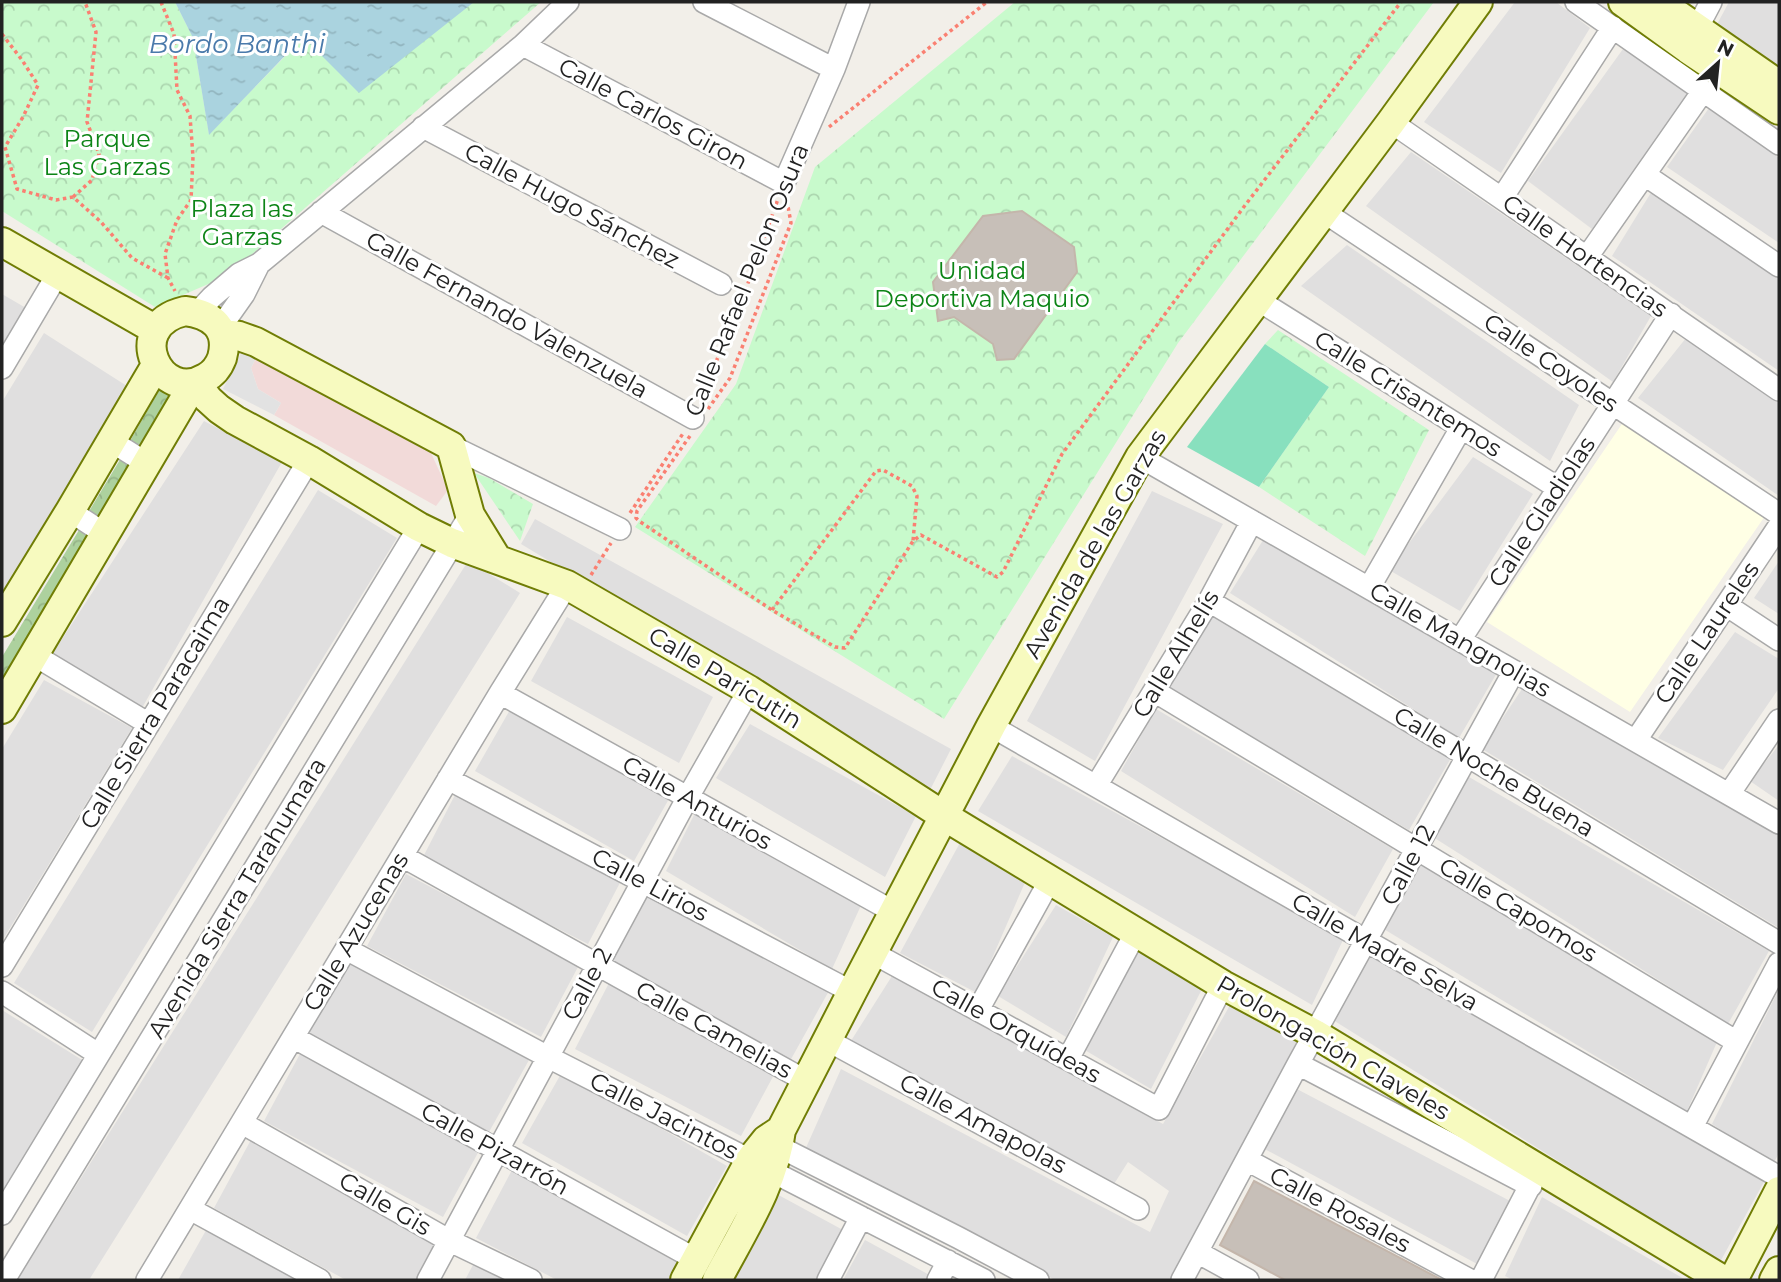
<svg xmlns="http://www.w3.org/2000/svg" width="1781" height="1282" font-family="Montserrat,sans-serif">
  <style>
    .residential { fill: #e0dfdf }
    .commercial { fill: #f2dad9 }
    .education { fill: #ffffe5 }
    .forest { fill: url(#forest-crowns) }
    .park { fill: url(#park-crowns) }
    .pitch { fill: #88e0be }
    .parking { fill: #e2e2e2 }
    .water { fill: url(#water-ripples) }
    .building { fill: #c7bfb8; stroke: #c4b6ab; stroke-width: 2 }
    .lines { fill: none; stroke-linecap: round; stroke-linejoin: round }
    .street-casing { stroke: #a9a9a9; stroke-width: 24 }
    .secondary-casing { stroke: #707d05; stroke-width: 32 }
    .path { stroke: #fa8072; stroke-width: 3.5; stroke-dasharray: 3.5 3.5; stroke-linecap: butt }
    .street { stroke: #fff; stroke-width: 21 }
    .secondary { stroke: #f7fabf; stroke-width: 28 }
    .labels { text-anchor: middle; stroke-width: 6; stroke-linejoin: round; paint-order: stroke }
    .street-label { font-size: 24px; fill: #222; stroke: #fff }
    .park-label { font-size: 24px; fill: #0c8416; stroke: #fff }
    .water-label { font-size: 26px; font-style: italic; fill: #4a7aab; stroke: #fff }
  </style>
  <defs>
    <pattern id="forest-crowns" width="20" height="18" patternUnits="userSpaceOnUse" patternTransform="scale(1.75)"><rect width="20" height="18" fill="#add19e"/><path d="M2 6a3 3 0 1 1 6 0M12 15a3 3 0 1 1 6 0" fill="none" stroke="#95b388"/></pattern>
    <pattern id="park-crowns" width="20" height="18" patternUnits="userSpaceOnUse" patternTransform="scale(1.75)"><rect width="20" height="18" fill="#c8facc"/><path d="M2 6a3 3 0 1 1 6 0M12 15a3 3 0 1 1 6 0" fill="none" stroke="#acd6af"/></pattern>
    <pattern id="water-ripples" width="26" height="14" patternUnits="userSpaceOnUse" patternTransform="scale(1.75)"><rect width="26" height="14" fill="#aad3df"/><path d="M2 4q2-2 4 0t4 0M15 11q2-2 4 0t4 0" fill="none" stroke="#92b5bf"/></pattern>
  </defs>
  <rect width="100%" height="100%" fill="#f2efe9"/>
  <!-- residential -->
  <path class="residential" d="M1515,2H1556L1590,28L1501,173L1424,122Z
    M1729,2H1779V70L1715,28Z
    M1623,49L1690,91L1592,229L1528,181Z
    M1709,108L1779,158V243L1667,167Z
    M1411,152L1651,316L1613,382L1366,206Z
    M1652,191L1779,277V371L1612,256Z
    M1347,245L1579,405L1550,461L1301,286Z
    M2,294L26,308L2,348Z
    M44,333L130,388L2,598V402Z
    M1686,338L1779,403V496L1638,398Z
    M204,421L282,462L142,708L51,656Z
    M1473,457L1533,494L1460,611L1389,570Z
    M318,490L397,538L92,1032L14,983Z
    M1152,491L1223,524L1095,761L1027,721Z
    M535,519L951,749L930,790L521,544Z
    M1265,537L1498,671L1459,738L1230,593Z
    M468,561L520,593L89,1280H17Z
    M1779,561V614L1754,598Z
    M1212,612L1451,758L1409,830L1169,687Z
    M567,617L713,697L679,763L531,681Z
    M1735,632L1779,659V688L1723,770L1658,738Z
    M44,680L132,728L2,941V749Z
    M1522,689L1779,832V928L1482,749Z
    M511,708L670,797L634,861L475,771Z
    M1156,709L1393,849L1355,917L1121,771Z
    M750,724L916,816L885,877L716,778Z
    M1779,745V801L1750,781Z
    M1012,756L1344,938L1312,1005L978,811Z
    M1469,777L1769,951L1728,1024L1433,837Z
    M458,789L624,875L588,944L422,859Z
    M695,813L863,901L832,969L666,871Z
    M962,839L1026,880L977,993L900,953Z
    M1417,859L1717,1042L1687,1111L1382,928Z
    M406,874L579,965L541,1037L367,946Z
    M651,888L830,989L790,1061L610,960Z
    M1056,905L1113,937L1066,1037L998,996Z
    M1140,949L1202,989L1151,1089L1083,1049Z
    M1370,956L1765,1180L1720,1262L1333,1020Z
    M348,961L529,1060L489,1132L309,1033Z
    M892,976L1163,1124L1230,1005L1299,1037L1173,1280H1055L805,1150L841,1069L1150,1232L1169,1191L1128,1162L1114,1184L1003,1122L849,1044Z
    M609,983L776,1071L741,1136L575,1049Z
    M1779,989V1153L1772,1166L1712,1124Z
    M2,1010L87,1063L2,1198Z
    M301,1052L480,1149L443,1217L264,1121Z
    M562,1072L727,1166L687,1236L522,1143Z
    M1295,1088L1512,1202L1479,1265L1261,1147Z
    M253,1136L443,1240L421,1280H346L214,1208Z
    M513,1168L682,1256L669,1280H557L476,1238Z
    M773,1192L843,1230L816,1280H725Z
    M1542,1197L1686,1280H1513L1505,1276Z
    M209,1225L306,1280H178Z
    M865,1240L935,1278L933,1280H843Z
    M474,1263L506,1280H465Z"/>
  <!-- commercial -->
  <path class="commercial" d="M260,350L426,442L448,490L436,506L274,415L281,403L258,389L251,368Z"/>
  <!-- education -->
  <path class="education" d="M1624,421L1765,516L1630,712L1487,622Z"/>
  <!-- forest -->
  <path class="forest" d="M161,387L181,397L148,452L130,441Z
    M121,458L138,468L105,523L88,513Z
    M79,530L94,541L2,691V657Z"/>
  <!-- park -->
  <path class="park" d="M2,2H175L193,38L209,134L304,37L474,2H541L227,276L155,307L2,211Z
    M1015,2H1434L1178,343L944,719L635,527L736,384L815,167Z
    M1278,330L1429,430L1365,556L1259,487L1329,387L1265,344Z
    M474,473L489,478L533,504L520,541Z"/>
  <!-- pitch -->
  <path class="pitch" d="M1265,344L1329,387L1259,487L1187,447Z"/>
  <!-- parking -->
  <path class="parking" d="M246,343L260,350L251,368L258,389L281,403L274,415L223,389Z"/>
  <!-- water -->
  <path class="water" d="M175,2H474L359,93L303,37L209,135L193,38Z"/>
  <!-- building -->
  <path class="building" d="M1022,211L1074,247L1077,272L1014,359L997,360L993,344L954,317L938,321L933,282L983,216Z
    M1254,1181L1442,1280H1285L1220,1245Z"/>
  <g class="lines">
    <!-- street casing -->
    <g class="street-casing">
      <path id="street" d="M704,2L834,69
        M1576,2L1779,144
        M1691,40L1711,2
        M523,45L784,183L834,69L859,2
        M1391,122L1779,390
        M423,127L721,284
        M1645,175L1779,266
        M1502,198L1613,27
        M321,212L693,418
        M1324,212L1779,514
        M1587,257L1703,91
        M1258,300L1558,488
        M198,312L212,297L239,274L259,264L523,45L568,2
        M220,328L244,294L259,264
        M2,368L57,275
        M111,441L146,463
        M451,446L620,529
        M1140,457L1779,823
        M70,511L105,534
        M1369,588L1461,428
        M1209,601L1779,943
        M1726,605L1779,640
        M1460,640L1671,314
        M34,655L149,724
        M1154,691L1737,1042
        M500,693L894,912
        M991,726L1779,1177
        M1636,740L1779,526
        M448,779L852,992
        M1096,786L1209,601L1252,521
        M1729,794L1779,720
        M402,856L806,1081
        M346,949L548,1057L750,1160
        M873,953L1159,1109L1223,985
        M2,966L309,460
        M2,992L98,1054
        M978,1010L1050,880
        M293,1037L697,1260
        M827,1040L1138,1209
        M1068,1059L1136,932
        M1298,1064L1531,1186
        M242,1123L450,1241L531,1280
        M1692,1127L1779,963
        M766,1140L959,1238L1038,1280
        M1247,1160L1470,1280
        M771,1171L984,1280
        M190,1209L320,1280
        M2,1214L419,527
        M1197,1252L1248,1280
        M4,1280L470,515
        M147,1280L500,693L567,585
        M428,1280L688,797L749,690
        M828,1280L861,1217
        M938,1280L948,1261
        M1182,1280L1298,1064L1514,671
        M1481,1280L1536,1174"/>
    </g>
    <!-- secondary casing -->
    <g class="secondary-casing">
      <path id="secondary" d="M1623,2L1688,49L1779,110
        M1659,2L1779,85
        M2,242L156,330
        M185,311C212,314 230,329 222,358C219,366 213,374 205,378C161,405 121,326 185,311Z
        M223,334L239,336L256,342L451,446L470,515L497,559
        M200,381L202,391L208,399L219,409L235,420L309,460L419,527L452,543L567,585L749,690L944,816L1223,985L1315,1034L1723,1280
        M2,622L70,511L156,365
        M2,709L194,383
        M685,1280L750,1160L766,1140L781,1130
        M717,1280C741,1234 775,1183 781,1130L852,992L991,726L1140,457L1391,122L1478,2
        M1733,1280L1779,1191
        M1774,1280L1779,1271"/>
    </g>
    <!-- path -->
    <path class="path" d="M161,2L174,34L177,90L190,116L193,157L191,200L177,220L165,254L168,278L175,291
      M2,34L22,60L38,85L23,117L5,147L17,189L56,200L73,197L101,222L132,258L168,278
      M829,127L987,2
      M73,197L92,180L99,154L87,122L96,32L85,2
      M700,400L742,300L778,199
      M708,409L730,378L791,223L787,201
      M690,436L637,511L636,518L639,521L772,610L835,647L845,648L913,541L921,535L997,577L1003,572L1062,454L1243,208L1401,2
      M630,513L684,432
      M591,575L611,543
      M772,610L876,471L883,470L912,486L917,496L913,541"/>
    <!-- street -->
    <use href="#street" class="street"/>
    <!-- secondary -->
    <use href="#secondary" class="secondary"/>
  </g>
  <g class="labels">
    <!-- street labels -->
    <g class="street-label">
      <text transform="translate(653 114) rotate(28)" y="8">Calle Carlos Giron</text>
      <text transform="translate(572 206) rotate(28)" y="8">Calle Hugo Sánchez</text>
      <text transform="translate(1585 256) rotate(35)" y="8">Calle Hortencias</text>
      <text transform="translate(747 280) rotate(-68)" y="8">Calle Rafael Pelon Osura</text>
      <text transform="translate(507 315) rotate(29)" y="8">Calle Fernando Valenzuela</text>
      <text transform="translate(1551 363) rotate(34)" y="8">Calle Coyoles</text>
      <text transform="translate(1408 394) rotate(32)" y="8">Calle Crisantemos</text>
      <text transform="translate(1542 512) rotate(-57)" y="8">Calle Gladiolas</text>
      <text transform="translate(1095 544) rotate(-60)" y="8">Avenida de las Garzas</text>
      <text transform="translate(1707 633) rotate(-56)" y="8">Calle Laureles</text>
      <text transform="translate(1460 640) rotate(30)" y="8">Calle Mangnolias</text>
      <text transform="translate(1176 654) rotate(-59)" y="8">Calle Alhelís</text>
      <text transform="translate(725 678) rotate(31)" y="8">Calle Paricutin</text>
      <text transform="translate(155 713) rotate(-59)" y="8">Calle Sierra Paracaima</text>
      <text transform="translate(1494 772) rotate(31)" y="8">Calle Noche Buena</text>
      <text transform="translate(697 803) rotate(29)" y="8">Calle Anturios</text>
      <text transform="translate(1408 865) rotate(-62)" y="8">Calle 12</text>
      <text transform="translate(650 885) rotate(28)" y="8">Calle Lirios</text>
      <text transform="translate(237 898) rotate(-59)" y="8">Avenida Sierra Tarahumara</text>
      <text transform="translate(1518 910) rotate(31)" y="8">Calle Capomos</text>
      <text transform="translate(356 932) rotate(-59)" y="8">Calle Azucenas</text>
      <text transform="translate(1385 952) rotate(30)" y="8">Calle Madre Selva</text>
      <text transform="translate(587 984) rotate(-62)" y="8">Calle 2</text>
      <text transform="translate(714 1030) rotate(29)" y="8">Calle Camelias</text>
      <text transform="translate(1016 1031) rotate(29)" y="8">Calle Orquídeas</text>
      <text transform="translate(1333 1048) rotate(30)" y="8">Prolongación Claveles</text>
      <text transform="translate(664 1116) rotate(27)" y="8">Calle Jacintos</text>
      <text transform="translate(983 1124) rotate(28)" y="8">Calle Amapolas</text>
      <text transform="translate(495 1149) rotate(29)" y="8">Calle Pizarrón</text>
      <text transform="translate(385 1204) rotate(30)" y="8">Calle Gis</text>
      <text transform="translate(1340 1210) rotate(28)" y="8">Calle Rosales</text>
    </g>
    <!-- park labels -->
    <g class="park-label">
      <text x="107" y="147">Parque<tspan x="107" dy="28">Las Garzas</tspan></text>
      <text x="242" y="217">Plaza las<tspan x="242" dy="28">Garzas</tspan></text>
      <text x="982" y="279">Unidad<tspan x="982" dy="28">Deportiva Maquio</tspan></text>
    </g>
    <!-- water labels -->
    <g class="water-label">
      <text x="237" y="53">Bordo Banthi</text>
    </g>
  </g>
  <!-- border -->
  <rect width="1781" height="1282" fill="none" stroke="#222222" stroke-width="7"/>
  <!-- north arrow -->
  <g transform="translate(1718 63) rotate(27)" stroke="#ffffff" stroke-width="5" paint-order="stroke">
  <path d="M0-5L12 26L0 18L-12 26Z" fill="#222222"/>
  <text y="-10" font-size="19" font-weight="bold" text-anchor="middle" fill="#222222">N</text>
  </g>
</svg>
